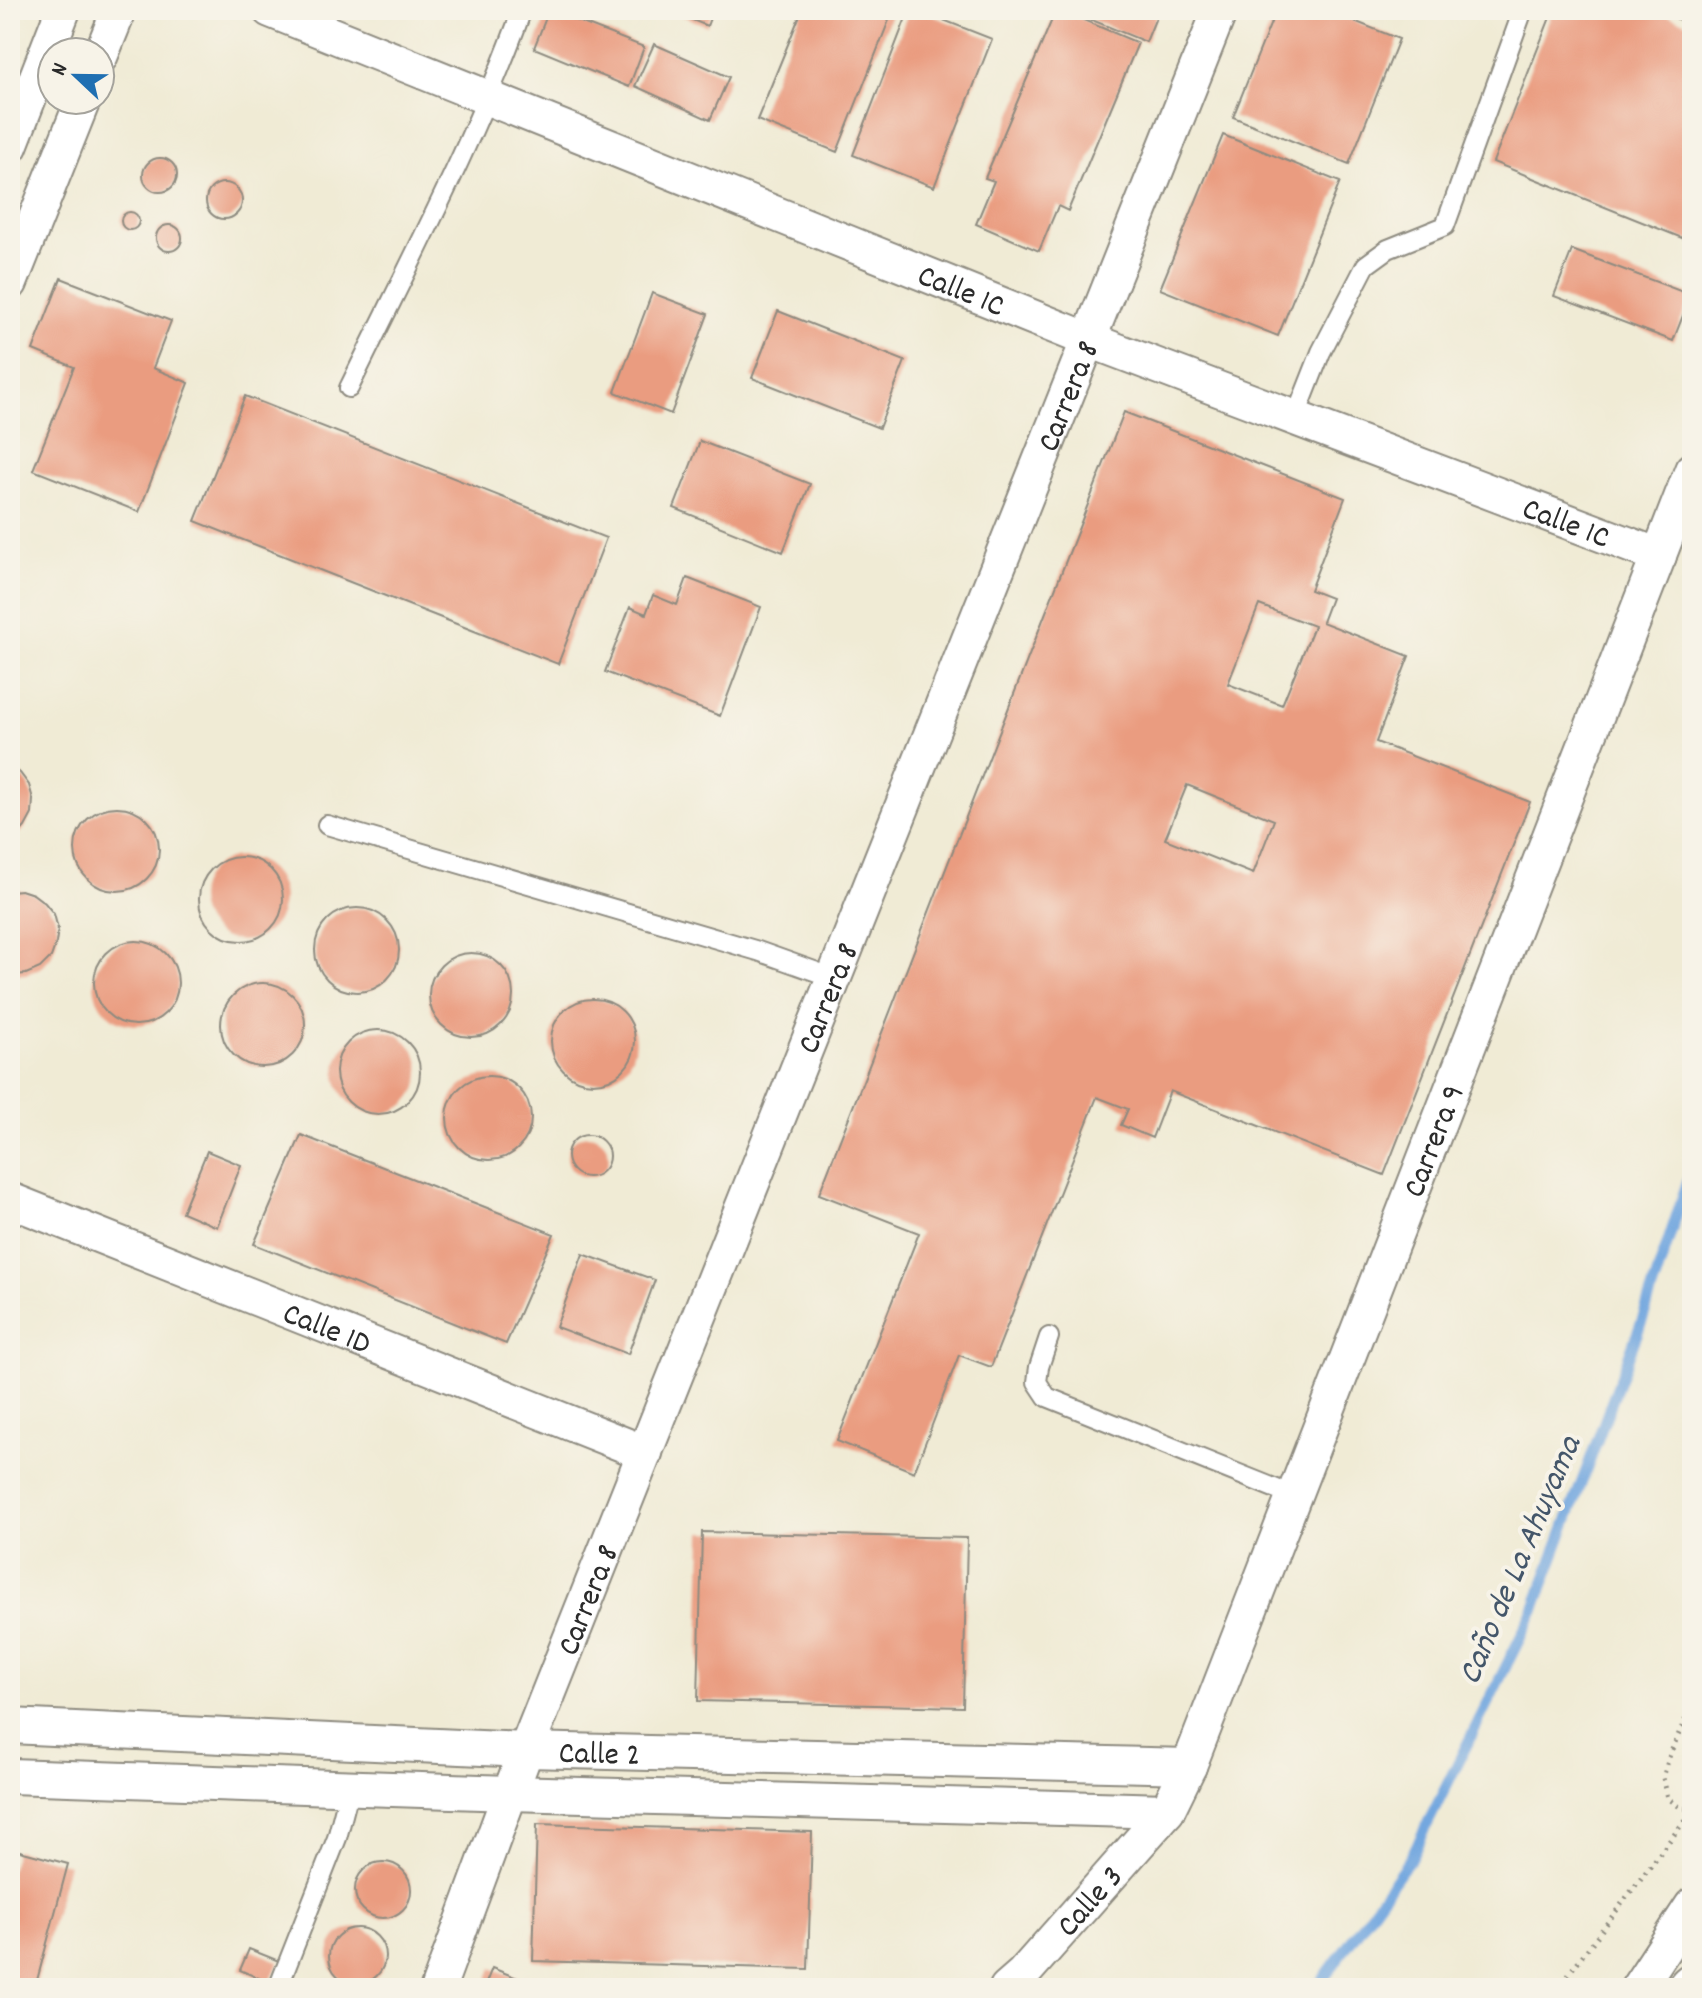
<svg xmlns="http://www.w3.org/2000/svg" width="1702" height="1998" font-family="Dekko,sans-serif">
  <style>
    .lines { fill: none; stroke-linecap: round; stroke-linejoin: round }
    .stream { stroke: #73a7df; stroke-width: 11 }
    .building { fill: #ea9c80; fill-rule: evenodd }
    .service-casing { stroke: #8e8b80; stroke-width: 22 }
    .minor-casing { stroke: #8e8b80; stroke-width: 38 }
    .trunk-casing { stroke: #8e8b80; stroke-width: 48 }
    .path { stroke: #8e8b80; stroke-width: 5; stroke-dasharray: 2 6; stroke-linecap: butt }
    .service { stroke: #fff; stroke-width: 18 }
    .minor { stroke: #fff; stroke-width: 34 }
    .trunk { stroke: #fff; stroke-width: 44 }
    .labels { text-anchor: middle; stroke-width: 8; stroke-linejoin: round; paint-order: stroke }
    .street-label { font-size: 32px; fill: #2b2b2b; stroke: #f7f3e8 }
    .water-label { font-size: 34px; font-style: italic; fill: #44566a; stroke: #f7f3e8 }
  </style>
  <rect width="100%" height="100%" fill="#f7f3e8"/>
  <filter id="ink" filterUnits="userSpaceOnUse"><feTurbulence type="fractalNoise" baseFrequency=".0125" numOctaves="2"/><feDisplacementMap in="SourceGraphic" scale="16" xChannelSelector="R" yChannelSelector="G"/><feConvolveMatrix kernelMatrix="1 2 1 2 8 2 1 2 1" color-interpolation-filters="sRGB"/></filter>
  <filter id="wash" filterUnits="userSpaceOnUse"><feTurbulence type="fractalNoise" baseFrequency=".006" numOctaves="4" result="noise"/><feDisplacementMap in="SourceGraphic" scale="32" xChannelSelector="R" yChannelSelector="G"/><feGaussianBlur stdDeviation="1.8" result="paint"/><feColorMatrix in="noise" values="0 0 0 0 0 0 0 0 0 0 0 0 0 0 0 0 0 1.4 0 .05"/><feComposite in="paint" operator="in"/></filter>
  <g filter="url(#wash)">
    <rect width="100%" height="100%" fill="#f0ebd5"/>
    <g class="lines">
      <!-- stream -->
      <path class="stream" d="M1317,1988L1411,1857L1534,1610L1643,1318L1692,1168"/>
    </g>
    <g id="blocks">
      <!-- building -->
      <path class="building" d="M549,10L644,47L629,87L534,48Z
        M668,10H713L707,26Z
        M802,10H893L837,152L757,120Z
        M909,10H918L992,39L934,187L853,155Z
        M1056,10H1060L1138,43L1068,211L1058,206L1039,251L976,224L994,181L985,178Z
        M1078,10H1159L1146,42L1077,14Z
        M1276,10H1327L1399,39L1349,164L1233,117Z
        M1553,10H1655L1692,25V242L1493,162Z
        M654,44L729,77L710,120L635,86Z
        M1223,135L1340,182L1278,336L1160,289Z
        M143 175a17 17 0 1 1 34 0a17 17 0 1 1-34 0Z
        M206 201a18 18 0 1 1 36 0a18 18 0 1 1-36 0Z
        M121 221a9 9 0 1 1 18 0a9 9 0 1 1-18 0Z
        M156 238a13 13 0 1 1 26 0a13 13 0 1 1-26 0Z
        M1572,250L1691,295L1673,341L1554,296Z
        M61,278L171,321L153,368L189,383L139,512L33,470L74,367L33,350Z
        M652,293L708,314L671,414L615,392Z
        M778,311L905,361L879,428L752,378Z
        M245,396L606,538L558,664L195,521Z
        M1124,412L1345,498L1310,590L1331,598L1322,622L1409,656L1376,742L1530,802L1384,1175L1170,1091L1152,1138L1121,1125L1128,1109L1097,1097L991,1367L959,1355L914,1472L837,1441L919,1233L819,1194ZM1259,605L1314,626L1282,705L1228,684ZM1187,785L1274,820L1253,874L1165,839Z
        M700,441L810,484L783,552L674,508Z
        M687,578L761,607L720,716L605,672L630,607L646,614L653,595L677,605Z
        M10,765L20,773L29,785L33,799L32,814L25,827L15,838L10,840Z
        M75 849a42 42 0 1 1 84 0a42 42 0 1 1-84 0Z
        M199 899a42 42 0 1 1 84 0a42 42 0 1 1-84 0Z
        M21,890L33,894L45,903L54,914L58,929L56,943L51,957L40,968L26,974L13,975H10V891Z
        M315 950a42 42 0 1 1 84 0a42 42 0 1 1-84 0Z
        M94 983a42 42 0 1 1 84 0a42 42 0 1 1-84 0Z
        M429 995a42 42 0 1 1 84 0a42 42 0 1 1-84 0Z
        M221 1025a42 42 0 1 1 84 0a42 42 0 1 1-84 0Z
        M551 1041a42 42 0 1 1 84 0a42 42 0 1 1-84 0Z
        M336 1072a42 42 0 1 1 84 0a42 42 0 1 1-84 0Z
        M447 1118a42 42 0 1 1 84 0a42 42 0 1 1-84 0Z
        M301,1135L554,1234L506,1344L254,1244Z
        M567 1156a21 21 0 1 1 42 0a21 21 0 1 1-42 0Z
        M207,1151L241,1165L217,1227L182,1212Z
        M583,1254L655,1280L628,1354L556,1327Z
        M702,1532L967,1538L963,1707L698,1701Z
        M537,1824L812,1832L808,1969L533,1961Z
        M16,1850L68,1864L35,1988H10V1872Z
        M355 1890a28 28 0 1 1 56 0a28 28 0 1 1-56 0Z
        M329 1956a28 28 0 1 1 56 0a28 28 0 1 1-56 0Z
        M249,1949L279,1961L270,1983L240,1970Z
        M492,1968L543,1988H484Z"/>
    </g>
  </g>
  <g filter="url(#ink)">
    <use href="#blocks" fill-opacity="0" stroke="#8e8b80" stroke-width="2"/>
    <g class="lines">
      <!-- service casing -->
      <g class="service-casing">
        <path id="service" d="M349,388C409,264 475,140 522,10
          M1295,418L1321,352L1366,265L1388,249L1445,226L1523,10
          M327,825L758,951L834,978
          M1049,1337L1039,1367L1037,1382L1047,1397L1294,1496
          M278,1988L337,1838L350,1788"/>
      </g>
      <!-- minor casing -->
      <g class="minor-casing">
        <g id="minor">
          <path id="s1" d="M270,10L1089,340L1659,556"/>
          <path d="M100,57L119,10"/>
          <path d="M10,146L63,10"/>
          <path d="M10,283L83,100"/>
          <path id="s2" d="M10,1200L645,1453"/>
          <path id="s3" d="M10,1726L526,1750L1189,1766"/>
          <path d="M10,1776L510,1793L1167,1811"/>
          <path id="s4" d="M438,1988L526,1750L1220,10"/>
          <path id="s5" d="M1007,1988L1023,1974L1167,1811L1189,1766L1692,470"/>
          <path d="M1638,1988L1692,1906"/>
        </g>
      </g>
      <!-- trunk casing -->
      <g class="trunk-casing">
        <path id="trunk" d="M1690,1988L1692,1986"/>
      </g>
      <!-- path -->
      <path class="path" d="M1692,1704L1670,1754L1663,1778L1668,1798L1681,1808L1692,1809
        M1558,1988L1692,1811"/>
      <!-- service -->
      <use href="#service" class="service"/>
      <!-- minor -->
      <use href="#minor" class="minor"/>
      <!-- trunk -->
      <use href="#trunk" class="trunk"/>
    </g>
  </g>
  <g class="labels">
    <!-- street labels -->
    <g class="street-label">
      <text dy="11" stroke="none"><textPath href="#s1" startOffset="746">Calle 1C</textPath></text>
      <text dy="11" stroke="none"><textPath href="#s4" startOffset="1712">Carrera 8</textPath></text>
      <text dy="11" stroke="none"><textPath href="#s1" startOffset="1394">Calle 1C</textPath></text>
      <text dy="11" stroke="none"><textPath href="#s4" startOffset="1064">Carrera 8</textPath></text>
      <text dy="11" stroke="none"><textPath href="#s5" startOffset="960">Carrera 9</textPath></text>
      <text dy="11" stroke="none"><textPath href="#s2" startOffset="342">Calle 1D</textPath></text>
      <text dy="11" stroke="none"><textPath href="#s4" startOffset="416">Carrera 8</textPath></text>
      <text dy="11" stroke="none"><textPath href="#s3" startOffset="590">Calle 2</textPath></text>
      <text dy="11" stroke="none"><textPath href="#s5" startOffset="120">Calle 3</textPath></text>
    </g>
    <!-- water labels -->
    <g class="water-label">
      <text transform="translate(1517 1559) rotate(-67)" y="12">Caño de La Ahuyama</text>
    </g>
  </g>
  <!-- margin -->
  <rect width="1702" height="1998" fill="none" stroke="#f7f3e8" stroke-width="40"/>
  <!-- north arrow -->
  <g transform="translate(76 76) rotate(292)"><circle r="38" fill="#f7f3e8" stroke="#a5a39c" stroke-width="2"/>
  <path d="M0-6L14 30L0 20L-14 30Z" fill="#1f6fb2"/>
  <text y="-12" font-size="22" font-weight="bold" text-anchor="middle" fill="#2b2b2b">N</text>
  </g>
</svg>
